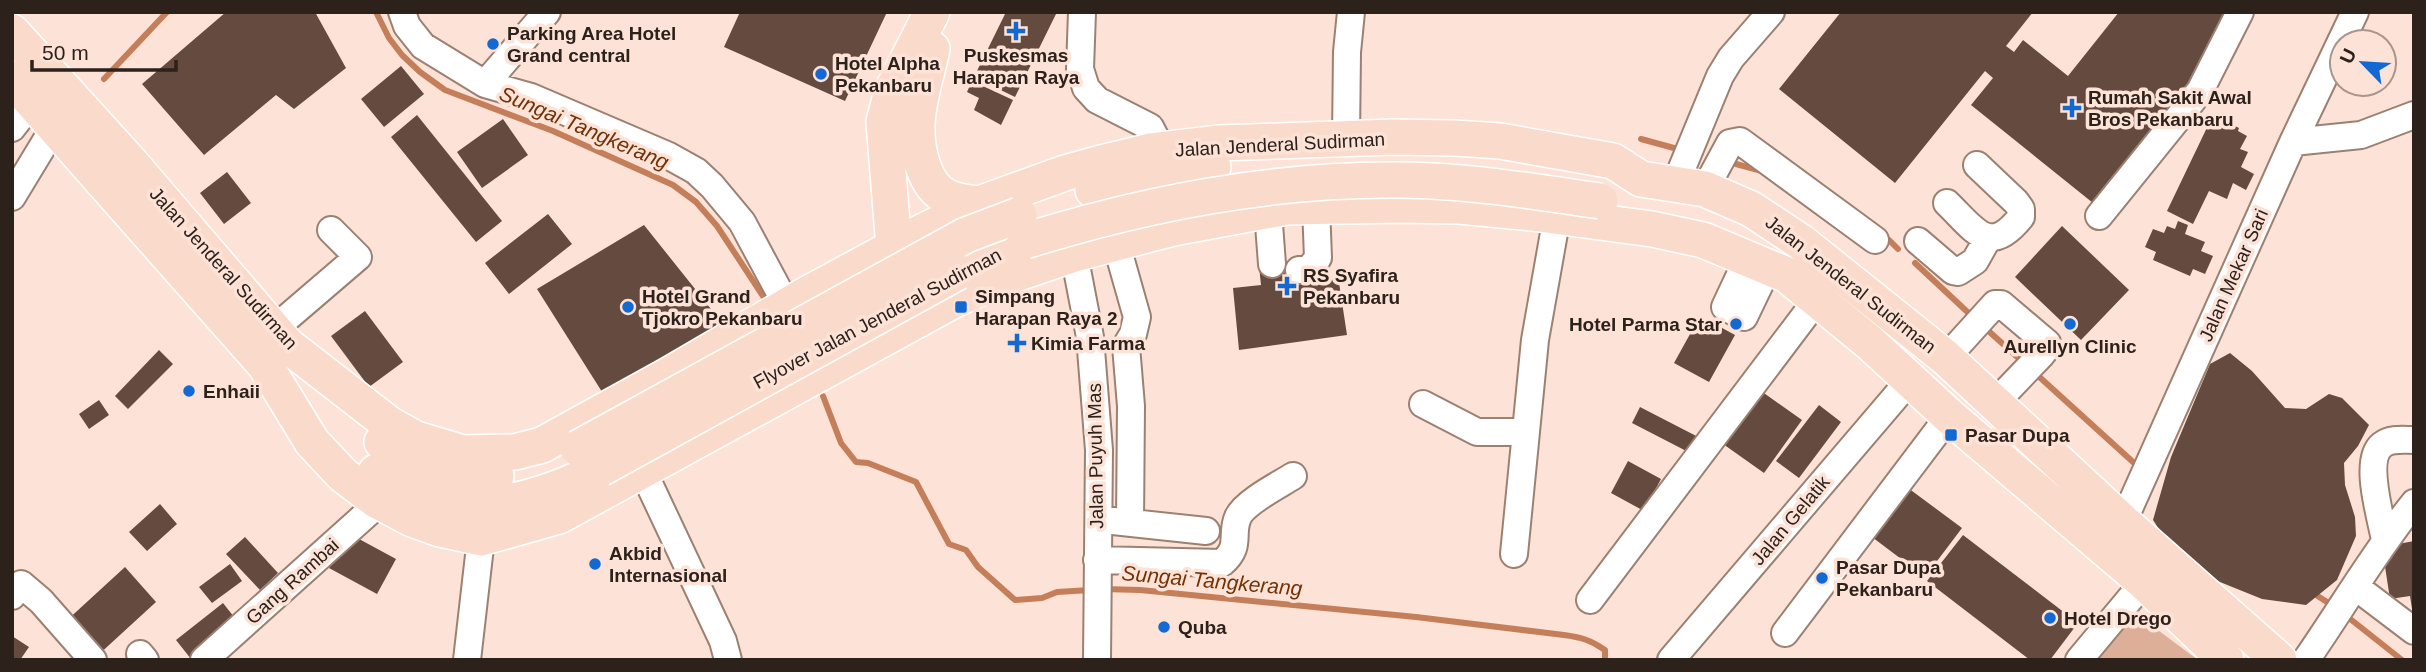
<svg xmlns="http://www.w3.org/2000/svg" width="2426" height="672" font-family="Helvetica,sans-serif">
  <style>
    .green { fill: #deaf98 }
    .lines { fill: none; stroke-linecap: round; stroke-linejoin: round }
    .stream { stroke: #c57e5a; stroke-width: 6 }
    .building { fill: #654b3f }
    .minor-casing { stroke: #9c8072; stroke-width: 30 }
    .major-casing { stroke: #fff; stroke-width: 38 }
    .minor { stroke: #fff; stroke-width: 26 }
    .major { stroke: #fadbcb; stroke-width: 35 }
    .major-bridge-casing { stroke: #fff; stroke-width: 38; stroke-linecap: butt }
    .major-bridge { stroke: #fadbcb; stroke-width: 35 }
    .poi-dot { fill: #1368d2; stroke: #fde3d7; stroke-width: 2.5 }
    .labels { text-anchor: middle; stroke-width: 7; stroke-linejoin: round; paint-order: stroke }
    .poi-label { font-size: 19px; font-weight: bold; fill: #2c211b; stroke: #fde3d7; text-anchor: start }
    .street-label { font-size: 19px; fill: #2c211b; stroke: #fde3d7 }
    .water-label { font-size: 21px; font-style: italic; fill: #733105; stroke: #fde3d7 }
  </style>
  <rect width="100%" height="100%" fill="#fde3d7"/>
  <!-- green -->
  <path class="green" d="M2127,607L2198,660H2088Z"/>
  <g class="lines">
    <!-- stream -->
    <path class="stream" d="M376,12L389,38L402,55L420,72L445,90L553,131L673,185L696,202L717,226L763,296
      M104,79L167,12
      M1641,139L1674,148
      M1736,164L1762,171
      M1889,240L1898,249
      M1915,263L1975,319
      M1983,326L2024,363
      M2035,373L2133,462
      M823,396L841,443L856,462L868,463L916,482L949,544L966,550L978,567L1015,600L1042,598L1057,592L1090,590
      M1104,589L1140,590L1416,617L1564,635C1580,637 1591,640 1605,650V660
      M2313,593L2327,602
      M2349,618L2402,660"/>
  </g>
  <!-- building -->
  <path class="building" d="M226,12H315L346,68L294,109L276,95L204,155L142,84Z
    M740,12H887L845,101L724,47Z
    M1006,12H1057L1015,97L974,77Z
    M1841,12H2033L2006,46L2014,52L2023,40L2068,76L2119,12H2232L2228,34L2093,203L1971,105L1993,78L1985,71L1895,183L1779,89Z
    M401,66L424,94L384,127L361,99Z
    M972,81L1013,100L1001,125L974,110L979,98L967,92Z
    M417,115L502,221L476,242L391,137Z
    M2213,115L2239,128L2238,131L2247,136L2240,149L2248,152L2241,167L2254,174L2246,190L2233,183L2227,199L2209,191L2193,224L2167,211Z
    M503,119L528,155L482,188L457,152Z
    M227,172L251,203L224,224L200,193Z
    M548,214L572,244L509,294L485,263Z
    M2178,221L2188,225L2185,234L2205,242L2201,251L2213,256L2205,274L2193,269L2190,276L2153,260L2156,252L2145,247L2153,229L2164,233L2167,226L2175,229Z
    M644,225L723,324L604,395L537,289Z
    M2062,226L2129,290L2081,340L2015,277Z
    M1297,261L1300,280L1338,276L1347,335L1239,350L1233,288L1261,285L1259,266Z
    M365,311L403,362L369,387L331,336Z
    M1700,316L1735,335L1709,382L1674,363Z
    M159,350L173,364L128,409L115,396Z
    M2230,353L2252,371L2285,408L2306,409L2329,394L2342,398L2369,425L2358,446L2344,463L2345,485L2355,517L2356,536L2337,580L2306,605L2262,599L2215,580L2176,555L2153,520L2171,457L2210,364Z
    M1754,386L1802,420L1764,473L1716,439Z
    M99,400L109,415L89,429L79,414Z
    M1819,405L1841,422L1799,478L1776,461Z
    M1640,407L1704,440L1696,456L1632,423Z
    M1628,461L1661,479L1644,511L1611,493Z
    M1904,485L1962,528L1925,577L1868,534Z
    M160,504L177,524L147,551L129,532Z
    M348,533L396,559L377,594L329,568Z
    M1963,535L2078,623L2050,660H2030L1927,581Z
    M245,537L278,573L260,590L226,554Z
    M2414,541V609H2412L2410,596L2390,599L2382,547Z
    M230,564L242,581L212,603L199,587Z
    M125,567L156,602L96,657L64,623Z
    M223,603L238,622L191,659L176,640Z
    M12,636L29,647L20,660H12Z"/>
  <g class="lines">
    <!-- minor casing -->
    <g class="minor-casing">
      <path id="minor" d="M402,12L407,26L423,46L485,84L531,97L669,156L696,171L712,186L742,222L787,306
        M1082,12L1080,69L1086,88L1097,100L1150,127L1162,150
        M485,84L547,12
        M12,128L33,101
        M1346,138L1347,52L1351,12
        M2293,142L2361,135L2414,115
        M1675,185L1720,76L1731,58L1771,12
        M1705,189L1730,143L1740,141L1875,240
        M12,197L55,126
        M1947,203C1975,230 1989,257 2021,217V209L2016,202L1977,165
        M1268,211L1272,264
        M2099,216L2200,91L2240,12
        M1918,241L1953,271L1958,272L1975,261L1988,238
        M1116,243L1137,317L1133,334L1126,346L1131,406L1130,523
        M1074,254L1090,337L1099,450L1097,660
        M1748,258L1725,307L1744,317L1768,267
        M1299,270L1310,268L1318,258L1316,206
        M274,329L358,257L331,230
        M1946,358L1995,304H2001L2047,343L2046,349L2042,354L1996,402
        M1423,404L1477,432H1525
        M643,471L723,641L728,660
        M1113,521L1206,531
        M2123,522L2293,142L2355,12
        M2385,540C2381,518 2363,460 2382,445C2391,438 2403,440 2414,440
        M1514,554L1535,340L1557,216
        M1097,560L1222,563C1242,546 1230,535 1238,517C1245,502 1279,485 1293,476
        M2356,587L2414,631
        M12,596L21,584L41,601L93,660
        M1590,600L1816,301
        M1785,633L1949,416
        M140,654L145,660
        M204,660L380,502
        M467,660L481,538
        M1671,660L1910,380
        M2079,660L2144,582
        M2306,660C2342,608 2374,553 2414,503"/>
    </g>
    <!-- major casing -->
    <g class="major-casing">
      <path id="major" d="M12,32L130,162L287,345L389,424L416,439L463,453L515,452L542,445L667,376L802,297L924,231L979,204L1065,173L1101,163L1151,151L1219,143L1393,137L1455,138L1500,141L1613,161L1641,179L1705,189L1751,209L1801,242L1946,358L2123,522L2279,660
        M932,49C927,73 918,99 917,124C916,147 923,186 947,197C957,202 968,203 979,204
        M12,79L265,365L312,442L327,458L343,475L376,500L412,519L440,529L481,538L559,516L954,300L1001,279L1074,254L1173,228L1287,207L1401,205L1459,206L1532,213L1652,229L1703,240L1787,275L1870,343L1949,416L2144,582L2226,660
        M1093,190L1123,182L1213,167
        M902,268L894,248L884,122L892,91L932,12
        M958,272L1025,241
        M382,442C416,467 453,481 496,476
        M376,472C450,524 525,507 600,469"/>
    </g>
    <!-- minor -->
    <use href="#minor" class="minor"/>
    <!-- major -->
    <use href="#major" class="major"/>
    <!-- major-bridge casing -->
    <g class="major-bridge-casing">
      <path id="major-bridge" d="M1025,241C1155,200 1294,175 1432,181C1489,184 1544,193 1600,201
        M578,448L966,235L1019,215
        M600,469L958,272"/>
    </g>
    <!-- major-bridge -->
    <use href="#major-bridge" class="major-bridge"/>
  </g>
  <!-- markers -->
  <g class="poi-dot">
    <path d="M1012.5 20.5h7v7h7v7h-7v7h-7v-7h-7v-7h7z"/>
    <circle cx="493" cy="44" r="7"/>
    <circle cx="821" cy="74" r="7"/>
    <path d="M2068.5 97.5h7v7h7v7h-7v7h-7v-7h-7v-7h7z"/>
    <path d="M1283.5 275.5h7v7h7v7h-7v7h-7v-7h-7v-7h7z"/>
    <circle cx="628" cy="307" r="7"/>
    <rect x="954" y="300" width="14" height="14" rx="3.5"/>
    <circle cx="1736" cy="324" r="7"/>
    <circle cx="2070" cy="324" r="7"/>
    <path d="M1013.5 332.5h7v7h7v7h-7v7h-7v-7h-7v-7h7z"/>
    <circle cx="189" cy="391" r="7"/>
    <rect x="1944" y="428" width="14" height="14" rx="3.5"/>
    <circle cx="595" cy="564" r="7"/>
    <circle cx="1822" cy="578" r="7"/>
    <circle cx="2050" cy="618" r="7"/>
    <circle cx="1164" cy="627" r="7"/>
  </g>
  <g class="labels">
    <!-- poi labels -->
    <g class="poi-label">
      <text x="507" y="40">Parking Area Hotel<tspan x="507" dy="22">Grand central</tspan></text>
      <text x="1016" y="62" text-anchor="middle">Puskesmas<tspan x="1016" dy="22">Harapan Raya</tspan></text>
      <text x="835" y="70">Hotel Alpha<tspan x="835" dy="22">Pekanbaru</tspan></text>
      <text x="2088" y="104">Rumah Sakit Awal<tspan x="2088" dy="22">Bros Pekanbaru</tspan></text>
      <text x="1303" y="282">RS Syafira<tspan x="1303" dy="22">Pekanbaru</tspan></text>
      <text x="642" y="303">Hotel Grand<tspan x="642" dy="22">Tjokro Pekanbaru</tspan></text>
      <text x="975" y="303">Simpang<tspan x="975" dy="22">Harapan Raya 2</tspan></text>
      <text x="1722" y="331" text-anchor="end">Hotel Parma Star</text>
      <text x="1031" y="350">Kimia Farma</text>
      <text x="2070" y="353" text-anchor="middle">Aurellyn Clinic</text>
      <text x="203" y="398">Enhaii</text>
      <text x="1965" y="442">Pasar Dupa</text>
      <text x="609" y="560">Akbid<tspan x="609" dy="22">Internasional</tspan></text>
      <text x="1836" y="574">Pasar Dupa<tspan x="1836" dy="22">Pekanbaru</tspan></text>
      <text x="2064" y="625">Hotel Drego</text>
      <text x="1178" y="634">Quba</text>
    </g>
    <!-- street labels -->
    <g class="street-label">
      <text transform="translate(1280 144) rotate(-3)" y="7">Jalan Jenderal Sudirman</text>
      <text transform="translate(224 268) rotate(48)" y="7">Jalan Jenderal Sudirman</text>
      <text transform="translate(2233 275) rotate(-66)" y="7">Jalan Mekar Sari</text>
      <text transform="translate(1851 284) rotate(38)" y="7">Jalan Jenderal Sudirman</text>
      <text transform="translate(877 318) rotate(-28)" y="7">Flyover Jalan Jenderal Sudirman</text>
      <text transform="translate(1095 456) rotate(-91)" y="7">Jalan Puyuh Mas</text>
      <text transform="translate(1790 520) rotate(-50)" y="7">Jalan Gelatik</text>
      <text transform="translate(292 581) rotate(-42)" y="7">Gang Rambai</text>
    </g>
    <!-- water labels -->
    <g class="water-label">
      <text transform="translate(584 128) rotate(23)" y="7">Sungai Tangkerang</text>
      <text transform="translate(1212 581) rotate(5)" y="7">Sungai Tangkerang</text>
    </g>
  </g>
  <!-- border -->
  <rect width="2426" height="672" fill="none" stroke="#2c211b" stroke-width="28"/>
  <!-- north arrow -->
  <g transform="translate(2363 63) rotate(295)"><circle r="33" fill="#fde3d7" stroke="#a9958c" stroke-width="2"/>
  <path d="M0-5L12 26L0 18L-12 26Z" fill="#1368d2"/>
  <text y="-10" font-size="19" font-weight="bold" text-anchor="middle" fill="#2c211b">U</text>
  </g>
  <!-- scale -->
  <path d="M32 60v10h144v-10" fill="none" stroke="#2c211b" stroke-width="3.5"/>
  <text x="42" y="60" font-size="21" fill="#2c211b" stroke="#fde3d7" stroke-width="5" paint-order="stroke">50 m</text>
</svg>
